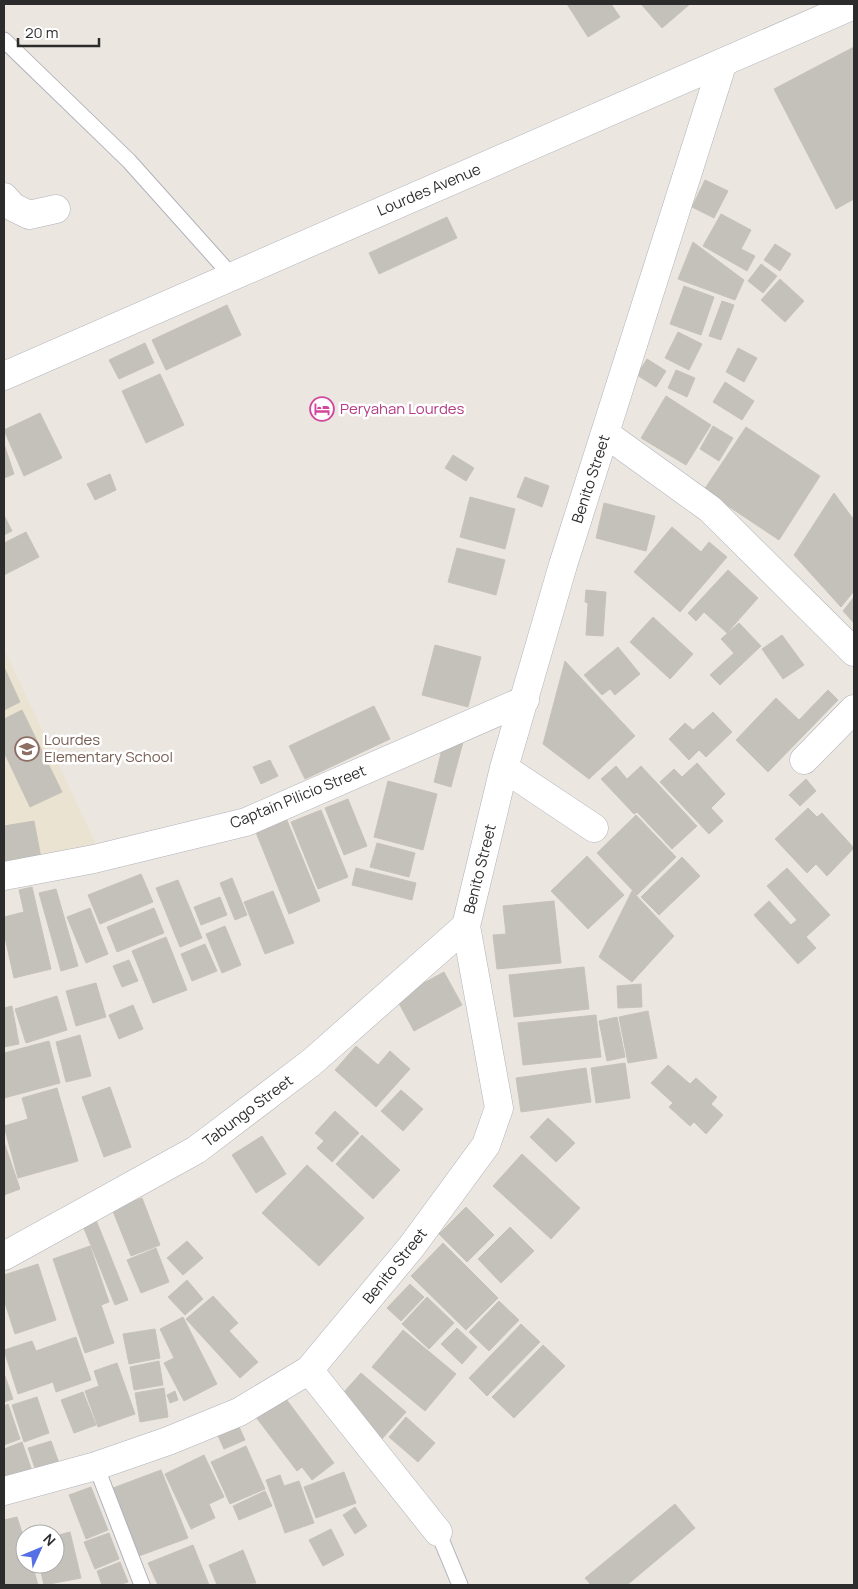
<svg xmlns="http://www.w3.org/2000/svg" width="858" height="1589" font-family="Manrope,sans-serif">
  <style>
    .education { fill: #ebe3d1 }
    .building { fill: #c4c1bb; stroke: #c7c2b9 }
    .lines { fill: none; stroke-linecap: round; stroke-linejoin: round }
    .service-casing { stroke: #b0b2ba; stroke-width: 17 }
    .minor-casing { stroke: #b0b2ba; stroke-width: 29 }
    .secondary-casing { stroke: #b0b2ba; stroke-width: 29 }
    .service { stroke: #fff; stroke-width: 15 }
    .minor { stroke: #fff; stroke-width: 28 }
    .secondary { stroke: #fff; stroke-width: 28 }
    .labels { text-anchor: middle; stroke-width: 5; stroke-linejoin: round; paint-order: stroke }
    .street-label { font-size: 15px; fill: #2c2c2c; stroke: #fff }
    .hotel-label { font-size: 15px; fill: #b23c85; stroke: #fff; text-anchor: start }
    .education-label { font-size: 15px; fill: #785e54; stroke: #fff; text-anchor: start }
  </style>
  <rect width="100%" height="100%" fill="#ebe6e0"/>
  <!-- education -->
  <path class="education" d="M4,649L98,848L4,865Z"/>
  <!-- building -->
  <path class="building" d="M567,4H611L620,17L588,37Z
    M641,4H690L662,28Z
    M854,47V199L836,209L774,89Z
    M705,180L728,191L714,218L692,207Z
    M721,214L751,230L741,249L755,256L747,271L703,246Z
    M447,217L457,238L379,274L369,253Z
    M693,242L744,280L735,300L678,279Z
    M775,244L791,254L780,271L764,260Z
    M761,264L777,276L763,293L748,281Z
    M780,279L804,301L785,322L761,300Z
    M684,286L714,297L701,335L670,324Z
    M722,301L734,305L721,340L709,336Z
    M227,305L241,335L166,370L152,340Z
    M678,332L702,344L689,370L665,358Z
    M145,343L154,363L119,379L109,360Z
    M738,348L757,358L744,382L726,372Z
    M647,359L666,371L656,387L637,375Z
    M676,370L695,378L687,397L668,388Z
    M160,374L184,425L146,443L122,391Z
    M725,382L754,401L742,420L713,402Z
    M666,396L711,425L686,465L641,438Z
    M40,413L62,458L24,476L4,430Z
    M713,426L733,438L719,461L700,449Z
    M746,427L820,476L779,540L704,490Z
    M4,444L14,474L4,478Z
    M453,455L474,468L466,481L445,468Z
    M110,474L116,490L95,500L87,484Z
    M525,477L549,486L542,507L517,497Z
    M834,493L854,520V591L841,607L794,555Z
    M470,497L515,509L505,549L460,537Z
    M604,503L655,516L646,551L596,538Z
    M4,515L12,531L4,535Z
    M672,527L701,552L709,542L727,557L680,612L634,572Z
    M26,532L39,557L4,575V543Z
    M457,548L505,560L496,595L448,582Z
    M728,570L758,598L727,633L704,612L696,621L688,613Z
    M586,590L606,592L603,636L586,635L588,603L585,602Z
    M854,597V623L843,611Z
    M653,617L693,654L670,679L630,642Z
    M739,623L761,646L720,685L710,675L734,653L721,639Z
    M782,635L804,665L783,679L762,649Z
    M435,645L481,657L468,707L422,695Z
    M618,647L640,674L615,695L610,689L602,695L584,675Z
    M565,661L635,736L589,779L543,744Z
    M4,667L20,702L4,710Z
    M828,690L838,700L768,772L736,740L776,698L799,720Z
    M374,706L390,739L305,779L289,746Z
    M22,710L62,792L30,807L4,752V719Z
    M713,712L732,732L706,757L699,750L689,760L669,739L685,723L693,730Z
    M445,737L463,742L451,787L434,782Z
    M270,760L278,776L261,784L253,767Z
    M697,763L725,794L711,808L723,821L709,834L660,782L674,769L682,777Z
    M616,766L627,779L641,766L697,826L672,849L637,812L634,814L601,779Z
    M806,779L816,791L800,806L789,795Z
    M388,781L437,794L423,850L374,837Z
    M348,799L367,846L344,855L325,808Z
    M808,808L817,817L822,813L854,848L827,876L816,864L807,873L775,839Z
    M321,810L348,877L318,889L291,822Z
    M636,815L676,857L637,895L597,853Z
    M286,818L320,901L289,914L255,830Z
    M34,821L41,858L4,864V826Z
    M377,843L415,853L409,877L370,867Z
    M587,856L624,895L588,929L551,891Z
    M682,857L700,876L659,915L641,897Z
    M356,868L416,883L412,900L352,885Z
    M787,868L830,915L806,937L816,948L798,964L754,915L769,901L791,925L797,920L767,886Z
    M141,874L153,902L100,924L88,895Z
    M232,878L247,915L235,920L220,883Z
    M178,880L202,938L180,947L156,888Z
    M32,887L51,969L14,978L4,933V917L24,912L19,890Z
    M56,889L78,966L61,971L39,893Z
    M273,891L294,943L265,954L244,902Z
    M632,891L674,936L632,982L599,957Z
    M220,897L227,915L201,925L194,907Z
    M554,901L561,963L497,969L493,935L506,934L503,906Z
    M90,908L108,954L86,963L67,917Z
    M154,908L164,933L117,952L107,927Z
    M225,926L241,965L222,973L206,934Z
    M166,937L187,990L153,1003L132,951Z
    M205,944L217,971L192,981L181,954Z
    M129,960L138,981L122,987L113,966Z
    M584,967L589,1009L514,1017L509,975Z
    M444,972L462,1005L414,1031L396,998Z
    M96,983L106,1017L76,1026L66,991Z
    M641,984L642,1007L618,1008L617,986Z
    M57,996L67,1030L26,1043L15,1009Z
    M133,1005L143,1029L119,1039L109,1015Z
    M12,1006L19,1044L4,1047V1008Z
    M648,1011L657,1058L628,1063L619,1017Z
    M596,1015L601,1057L523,1065L518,1023Z
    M617,1017L625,1057L607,1061L599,1021Z
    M80,1035L91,1076L66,1082L56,1042Z
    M49,1041L60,1083L4,1098V1053Z
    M356,1046L378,1065L390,1051L410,1069L376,1107L335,1070Z
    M625,1063L630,1098L596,1103L591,1068Z
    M668,1065L690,1084L696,1078L717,1097L711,1104L723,1115L706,1134L694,1122L690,1126L669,1107L673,1103L651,1083Z
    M586,1068L591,1102L521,1112L516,1078Z
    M110,1087L131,1147L104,1157L82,1097Z
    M57,1088L78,1161L18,1178L4,1126L28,1119L22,1098Z
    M401,1090L423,1109L403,1131L381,1111Z
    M335,1111L359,1133L332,1162L317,1148L324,1141L315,1133Z
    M548,1118L575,1143L556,1162L530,1137Z
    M362,1135L400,1170L373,1199L336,1164Z
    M262,1136L286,1174L256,1193L232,1155Z
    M4,1142L20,1189L4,1195Z
    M522,1154L580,1208L551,1239L493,1186Z
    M307,1165L364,1218L319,1266L262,1213Z
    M142,1198L160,1245L131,1256L112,1209Z
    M466,1207L494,1235L467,1262L439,1234Z
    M92,1210L128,1300L115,1305L79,1216Z
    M510,1227L534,1251L501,1283L478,1259Z
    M187,1241L203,1258L183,1275L167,1258Z
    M443,1243L498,1298L466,1330L411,1276Z
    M90,1246L109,1302L101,1305L114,1343L85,1353L53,1259Z
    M156,1248L169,1282L141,1293L127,1260Z
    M38,1264L56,1320L15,1334L4,1300V1275Z
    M187,1280L203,1299L185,1315L168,1297Z
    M410,1284L424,1297L401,1321L387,1308Z
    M213,1296L238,1323L229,1331L258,1362L240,1378L186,1319Z
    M427,1297L454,1323L429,1349L402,1324Z
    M499,1301L519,1320L489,1351L469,1332Z
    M183,1317L217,1384L184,1401L164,1363L174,1358L160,1329Z
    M521,1324L540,1342L487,1396L469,1378Z
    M457,1328L477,1347L462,1364L441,1344Z
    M155,1329L160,1358L129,1364L123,1334Z
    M403,1330L456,1374L425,1411L372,1367Z
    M76,1337L91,1380L56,1392L53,1382L18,1394L4,1350L32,1341L36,1351Z
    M543,1345L565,1366L514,1418L492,1397Z
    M159,1361L163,1385L134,1390L130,1367Z
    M117,1363L135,1414L98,1427L85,1391L99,1386L94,1371Z
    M361,1373L406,1412L381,1440L336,1401Z
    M5,1376L13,1399L4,1402V1377Z
    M164,1388L168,1417L140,1422L135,1393Z
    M175,1391L178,1400L170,1403L167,1395Z
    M280,1391L334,1463L312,1480L302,1467L297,1471L252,1412Z
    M83,1392L96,1425L74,1433L61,1400Z
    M37,1397L49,1433L24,1442L12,1405Z
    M8,1404L20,1439L4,1445V1406Z
    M406,1417L435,1443L418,1462L389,1437Z
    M236,1420L245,1440L224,1449L215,1429Z
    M51,1441L60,1466L37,1474L28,1448Z
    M22,1442L32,1471L4,1480V1449Z
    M246,1446L265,1489L230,1504L211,1462Z
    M204,1455L224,1497L209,1504L215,1518L191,1529L165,1474Z
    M161,1470L188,1538L139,1556L113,1488Z
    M344,1472L356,1503L316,1518L304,1487Z
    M280,1475L284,1486L299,1481L314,1523L285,1533L266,1480Z
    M91,1487L108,1530L86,1539L69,1495Z
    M265,1491L272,1506L239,1520L233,1506Z
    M675,1504L695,1528L627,1585H591L585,1578Z
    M355,1507L367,1526L355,1534L343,1515Z
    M17,1517L25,1542V1564H32L38,1585H4V1520Z
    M331,1529L344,1555L323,1566L309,1540Z
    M70,1532L81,1578L44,1585L39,1564H55V1536Z
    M109,1533L119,1559L95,1569L84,1542Z
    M193,1545L209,1585H158L148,1563Z
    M243,1550L256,1583L217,1585L209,1565Z
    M120,1562L128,1582L118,1585H102L97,1571Z"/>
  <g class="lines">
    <!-- service casing -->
    <g class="service-casing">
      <path id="service" d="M4,40L129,161L231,275
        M96,1466L142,1585
        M438,1532L460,1585"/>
    </g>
    <!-- minor casing -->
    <g class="minor-casing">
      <path id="minor" d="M4,197L13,207L29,215L56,209
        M606,434L710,509L854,652
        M804,760L854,709
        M504,768L594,828
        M4,876L94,859L246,822L525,700
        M4,1256L196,1150L312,1062L466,926
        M309,1370L438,1532
        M4,1491L96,1466L168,1441L239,1412L309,1370L412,1246L486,1145L499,1108L466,926L504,768L563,565L722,65"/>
    </g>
    <!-- secondary casing -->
    <g class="secondary-casing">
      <path id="secondary" d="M4,376L854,5"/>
    </g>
    <!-- service -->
    <use href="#service" class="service"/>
    <!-- minor -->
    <use href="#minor" class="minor"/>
    <!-- secondary -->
    <use href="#secondary" class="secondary"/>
  </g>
  <!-- icons -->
  <defs>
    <g id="hotel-ring" transform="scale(1.25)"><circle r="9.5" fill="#fff" stroke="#d1479c" stroke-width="1.5"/><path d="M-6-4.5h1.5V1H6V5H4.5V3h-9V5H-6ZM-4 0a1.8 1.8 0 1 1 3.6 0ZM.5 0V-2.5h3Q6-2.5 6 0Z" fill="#d1479c"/></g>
    <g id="school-ring" transform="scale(1.25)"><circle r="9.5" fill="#fff" stroke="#8d6e63" stroke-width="1.5"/><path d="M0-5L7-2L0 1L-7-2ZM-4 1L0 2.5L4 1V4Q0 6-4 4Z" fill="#8d6e63"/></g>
  </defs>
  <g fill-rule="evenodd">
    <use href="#hotel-ring" x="322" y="409"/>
    <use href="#school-ring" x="27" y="749"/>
  </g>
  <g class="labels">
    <!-- street labels -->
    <g class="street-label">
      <text transform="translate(429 190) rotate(-23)" y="5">Lourdes Avenue</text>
      <text transform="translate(591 479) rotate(-72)" y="5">Benito Street</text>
      <text transform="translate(298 797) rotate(-22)" y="5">Captain Pilicio Street</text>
      <text transform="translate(480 869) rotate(-76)" y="5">Benito Street</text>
      <text transform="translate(248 1111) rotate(-37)" y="5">Tabungo Street</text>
      <text transform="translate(395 1266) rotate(-51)" y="5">Benito Street</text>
    </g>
    <!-- hotel labels -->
    <g class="hotel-label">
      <text x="340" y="414">Peryahan Lourdes</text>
    </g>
    <!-- education labels -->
    <g class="education-label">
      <text x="44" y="745">Lourdes<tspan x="44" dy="17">Elementary School</tspan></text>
    </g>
  </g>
  <!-- border -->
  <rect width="858" height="1589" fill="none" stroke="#2c2c2c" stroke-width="10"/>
  <!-- north arrow -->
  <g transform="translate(40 1549) rotate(46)"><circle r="24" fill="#ffffff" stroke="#ababab"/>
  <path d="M0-4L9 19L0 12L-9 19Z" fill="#556fe4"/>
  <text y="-8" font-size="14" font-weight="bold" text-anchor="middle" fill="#2c2c2c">N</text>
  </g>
  <!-- scale -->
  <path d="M18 38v8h81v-8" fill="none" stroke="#2c2c2c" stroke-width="2.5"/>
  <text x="25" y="38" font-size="15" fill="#2c2c2c" stroke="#ffffff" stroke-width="4" paint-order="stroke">20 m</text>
</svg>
